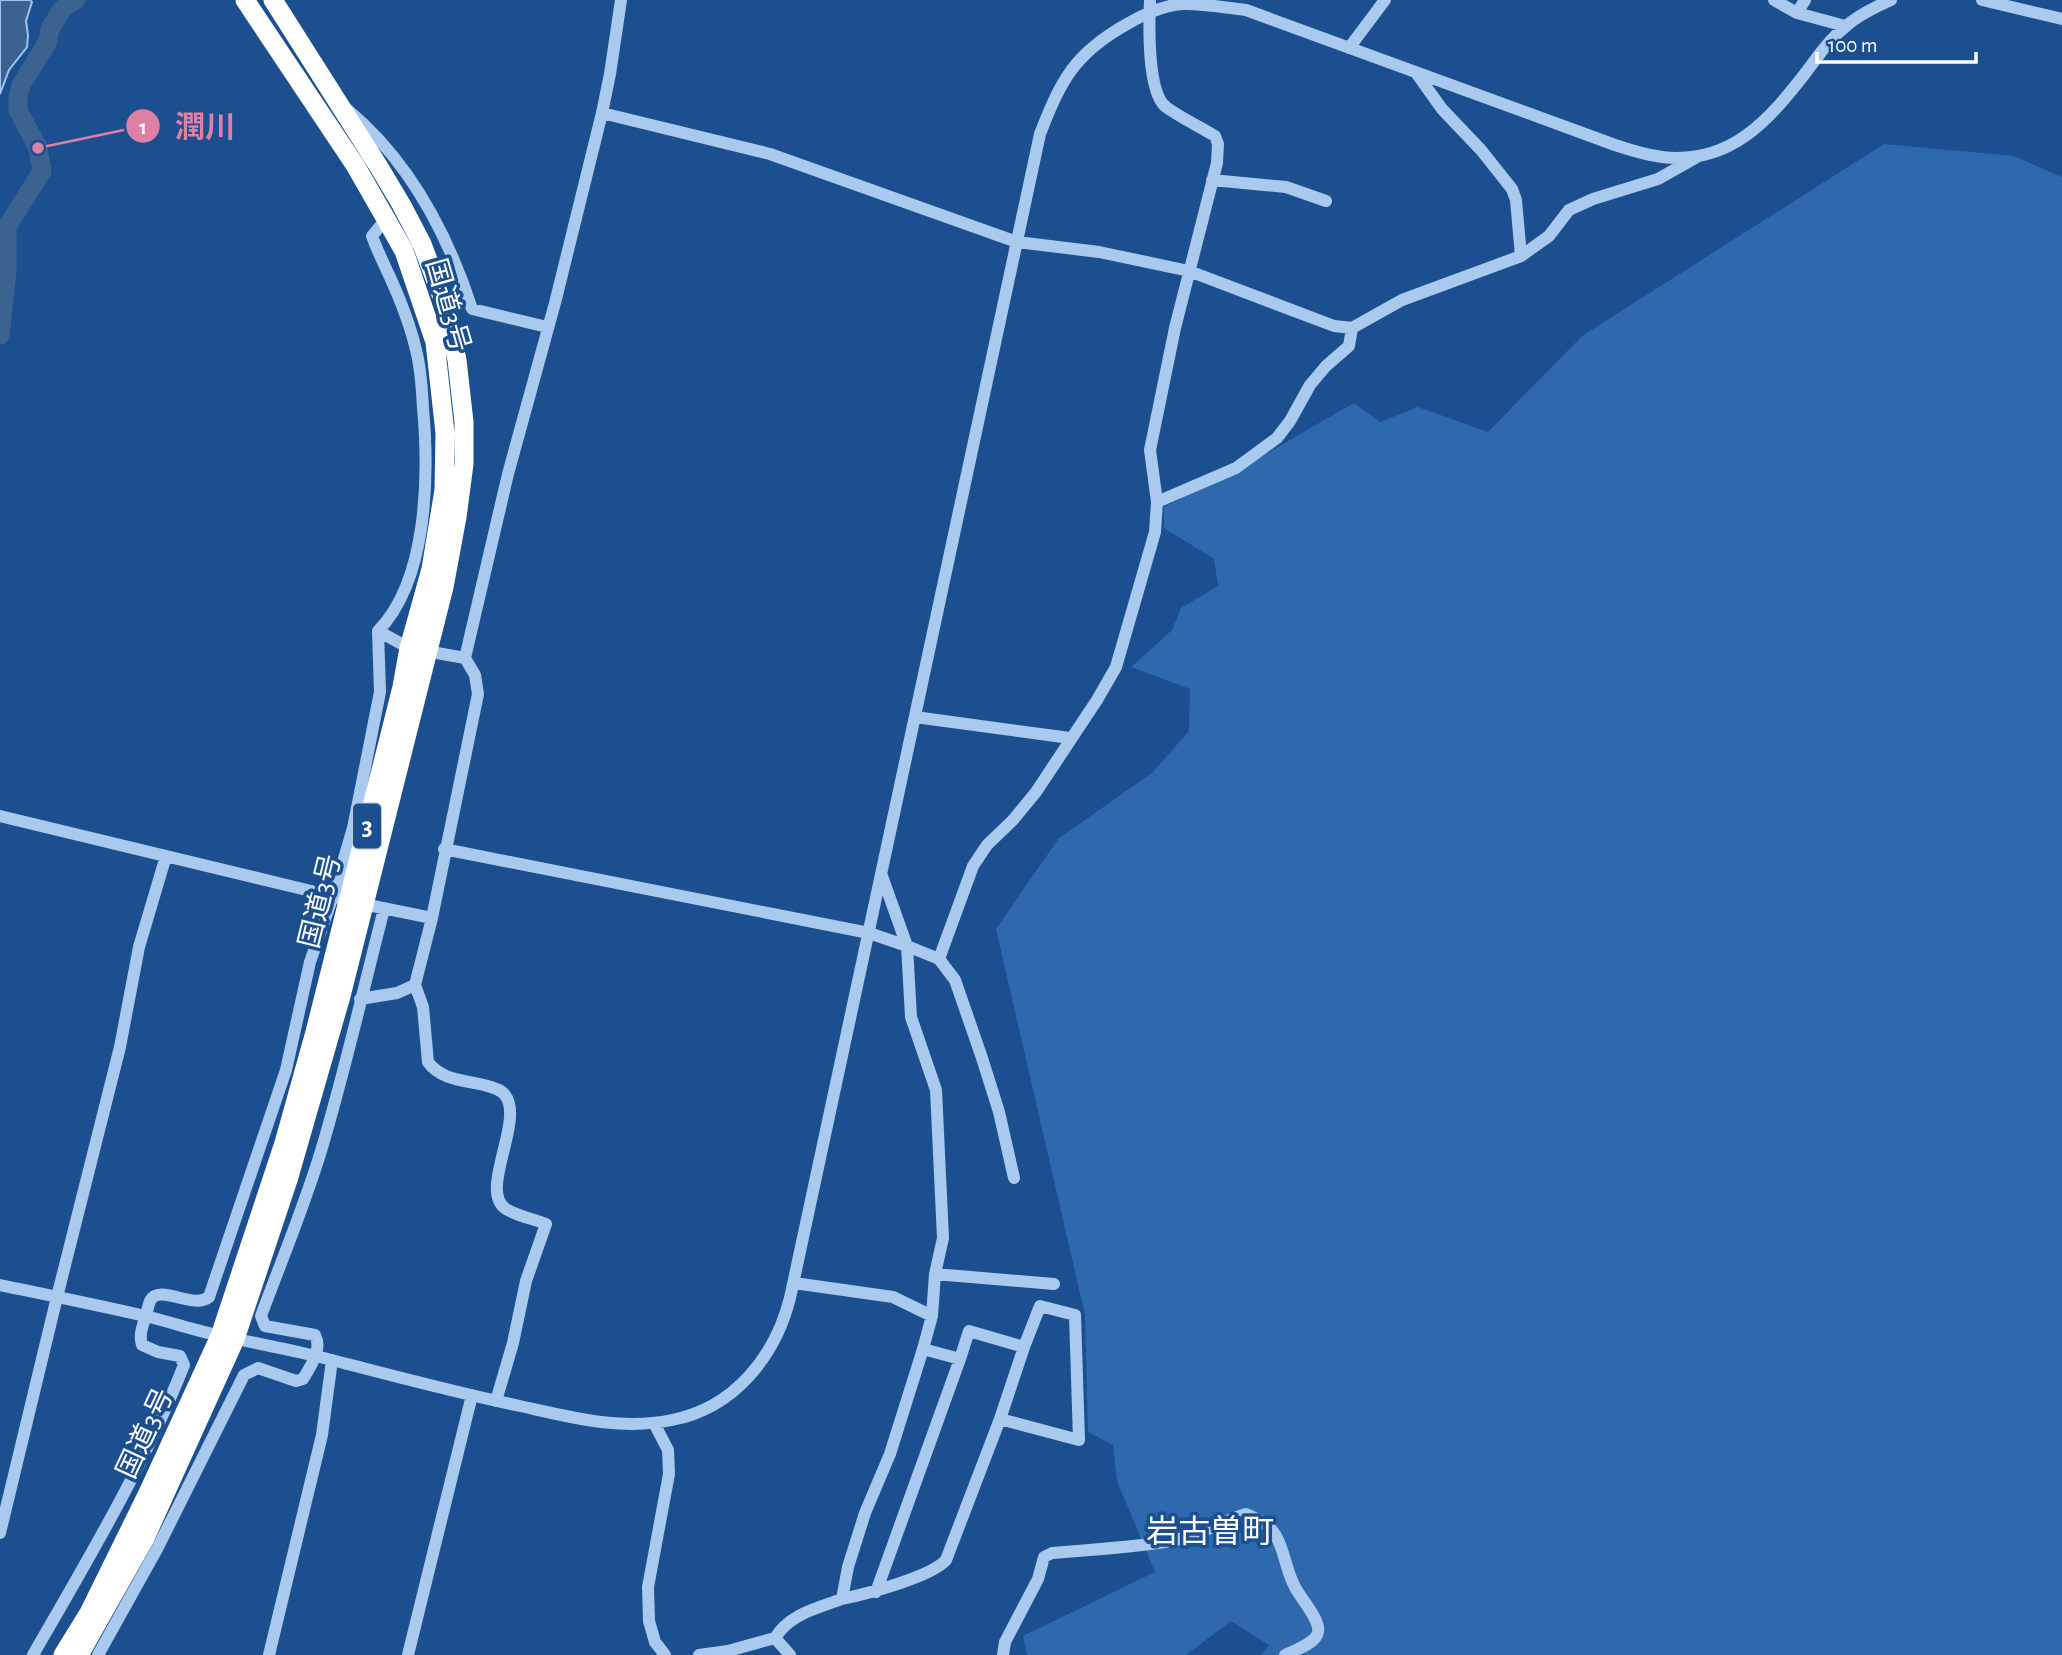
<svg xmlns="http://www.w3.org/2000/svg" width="2062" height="1655" font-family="'Alegreya Sans','Noto Sans JP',sans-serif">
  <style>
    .green { fill: #2e69ad }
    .water { fill: #3c6290; stroke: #9cc4f0; stroke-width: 2 }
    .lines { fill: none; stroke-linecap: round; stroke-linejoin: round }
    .river { stroke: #3c6290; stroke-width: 19 }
    .minor { stroke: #a9c9ee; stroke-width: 12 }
    .highway { stroke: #fff; stroke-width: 19 }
    .labels { text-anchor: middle; stroke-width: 7; stroke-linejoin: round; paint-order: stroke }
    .shield { fill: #1b4f8f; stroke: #bbcadd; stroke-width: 2 }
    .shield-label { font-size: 26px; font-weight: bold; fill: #fff }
    .street-label { font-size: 28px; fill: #fff; stroke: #1b4f8f }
    .quarter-label { font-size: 32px; fill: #fff; stroke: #1b4f8f }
    .leader { fill: none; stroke: #dd80a5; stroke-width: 2.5 }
    .callout-dot { fill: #dd80a5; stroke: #1b4f8f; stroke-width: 2.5 }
    .mark-label { font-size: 21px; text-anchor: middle; font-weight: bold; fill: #fff }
    .callout-label { font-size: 30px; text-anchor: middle; font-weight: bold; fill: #dd80a5; stroke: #1b4f8f; stroke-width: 7; stroke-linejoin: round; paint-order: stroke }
  </style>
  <rect width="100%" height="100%" fill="#1b4f8f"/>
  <!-- green -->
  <path class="green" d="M1884,144L2014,156L2062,177V1655H1261L1269,1645L1231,1621L1186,1655H1027L1023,1636L1155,1572L1117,1481L1113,1445L1088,1432L1085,1315L996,929L1059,838L1152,773L1189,731L1190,689L1131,667L1172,630L1181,608L1218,586L1214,559L1164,528V507L1233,473L1354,403L1380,422L1418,407L1488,432L1582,336Z"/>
  <!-- water -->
  <path class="water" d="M0,0H30L32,2L26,21L28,35L27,47L9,70L0,94Z"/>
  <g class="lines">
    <!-- river -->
    <path class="river" d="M0,335L7,273V227L42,171L38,148L18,110V97L21,85L47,43L50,29L62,9L76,0"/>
    <!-- minor -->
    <path class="minor" d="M1774,0L1797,13L1845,26
      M1982,0L2062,19
      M1797,13L1805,0
      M1349,48L1385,0
      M1417,74L1442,109L1481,150L1512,189L1516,200L1521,256
      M348,110C409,161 448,235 472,309L547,327
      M602,113L770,154L1017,242L1099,252L1189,271L1334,326L1352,328L1402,300L1521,256L1549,236L1569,210L1593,199L1658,179L1697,157
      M1212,180L1286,187L1326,201
      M1157,502L1236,468L1277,438L1290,421L1310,385L1326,366L1349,346L1352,328
      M378,631L409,648L465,658
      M915,717L1070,738
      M0,816L340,898
      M444,849L869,933L907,946L939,959L973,866L987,845L1013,820L1036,792L1097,700L1116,667L1155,532L1157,502L1150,450L1175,328L1217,163L1218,144L1215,136C1199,126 1181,118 1166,107C1147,92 1149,24 1150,0
      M358,903L432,918
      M939,959L955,980L982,1058L999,1112L1014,1178
      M360,999L397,993L415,985
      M935,1274L1054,1284
      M794,1283L893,1297L932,1316
      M0,1285C48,1295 97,1305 145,1316C171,1322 196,1331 222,1336C254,1343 287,1349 320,1357C387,1374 453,1392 520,1406C570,1417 621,1431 672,1420C734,1408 775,1357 790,1298L1040,134C1061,80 1074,54 1127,24C1144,14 1162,6 1182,4C1202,3 1226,8 1246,10L1615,145C1630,150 1646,155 1662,157C1731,165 1769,120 1807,71C1818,56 1830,39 1845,27C1858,15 1875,7 1891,0
      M496,1401L513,1343L526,1281L546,1224C534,1219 517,1216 506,1209C478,1191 525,1121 505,1095C501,1090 497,1089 491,1087C470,1080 442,1082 428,1062L423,1007L415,985L432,918L478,694L475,675L465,658L508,474L555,303L602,113L610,74L621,0
      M1000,1419L1079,1440L1075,1315L1040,1306L1024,1347
      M654,1423L668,1450L669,1474L648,1587L649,1621L655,1642L665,1655
      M0,1533L57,1297L120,1047L139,947L166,856
      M876,1592L960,1359
      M842,1599C866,1594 931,1577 946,1560L1000,1419L1024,1347L969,1331L960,1359L923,1349
      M775,1638L790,1655
      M33,1655C87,1561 144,1466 184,1365L180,1356L158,1352L142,1345C139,1335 142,1328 145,1318C147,1313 148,1306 150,1301C159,1283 193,1310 209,1297L286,1070L310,962L333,896L353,828L380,692L378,631C428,580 429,475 423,408C422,389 421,369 416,350C410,324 400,299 389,275C383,262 377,250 372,236L386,219
      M98,1655L157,1549L244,1375L258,1368L296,1381L303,1379C310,1367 323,1350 315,1335L265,1326L261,1316C281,1262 304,1207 321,1151C345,1071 363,990 384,909
      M269,1655L322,1435L332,1360
      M408,1655L472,1395
      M699,1655L728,1651L775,1638C789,1614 818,1608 842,1599L848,1567L865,1513L890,1454L923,1349L932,1316L935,1274L943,1238L936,1090L911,1017L907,946L882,876
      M1003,1655L1005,1642L1038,1579L1044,1557L1052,1553C1093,1549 1135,1548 1175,1540C1202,1535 1221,1521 1246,1514C1258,1519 1269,1524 1276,1536C1285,1552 1286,1571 1295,1587C1300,1598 1324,1623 1317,1635C1312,1645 1295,1650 1285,1655"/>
    <!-- highway -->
    <path class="highway" d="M63,1655L89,1613L148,1493L220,1336L284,1143L315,1032L402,687L409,648L431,569L444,490L445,433L435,342L404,251L386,219L355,165L245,0
      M79,1655L145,1538L235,1339L288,1180L341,996L444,587L457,517L464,464V422L457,360L445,305L422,244L401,204L379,167L273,0"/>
  </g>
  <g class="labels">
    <!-- shield labels -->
    <rect class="shield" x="353" y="803.5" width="28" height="45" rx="5"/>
    <g class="shield-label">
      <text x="367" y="835">3</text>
    </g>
    <!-- street labels -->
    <g class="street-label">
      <text transform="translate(449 305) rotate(74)" y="10">国道3号</text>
      <text transform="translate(319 901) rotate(-76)" y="10">国道3号</text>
      <text transform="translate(144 1433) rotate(-65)" y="10">国道3号</text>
    </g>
    <!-- quarter labels -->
    <g class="quarter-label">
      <text x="1210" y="1542">岩古曽町</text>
    </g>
  </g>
  <!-- callouts -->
  <path class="leader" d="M38 148L143 126"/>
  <g class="callout-dot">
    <circle cx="38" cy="148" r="7"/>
    <circle cx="143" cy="126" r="18"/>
  </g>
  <g class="mark-label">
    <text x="143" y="134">1</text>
  </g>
  <g class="callout-label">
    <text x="205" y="137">潤川</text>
  </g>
  <!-- scale -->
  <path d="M1817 52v10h159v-10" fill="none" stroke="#ffffff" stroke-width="3.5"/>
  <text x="1828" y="52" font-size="21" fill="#ffffff" stroke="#1b4f8f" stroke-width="5" paint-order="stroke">100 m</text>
</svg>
